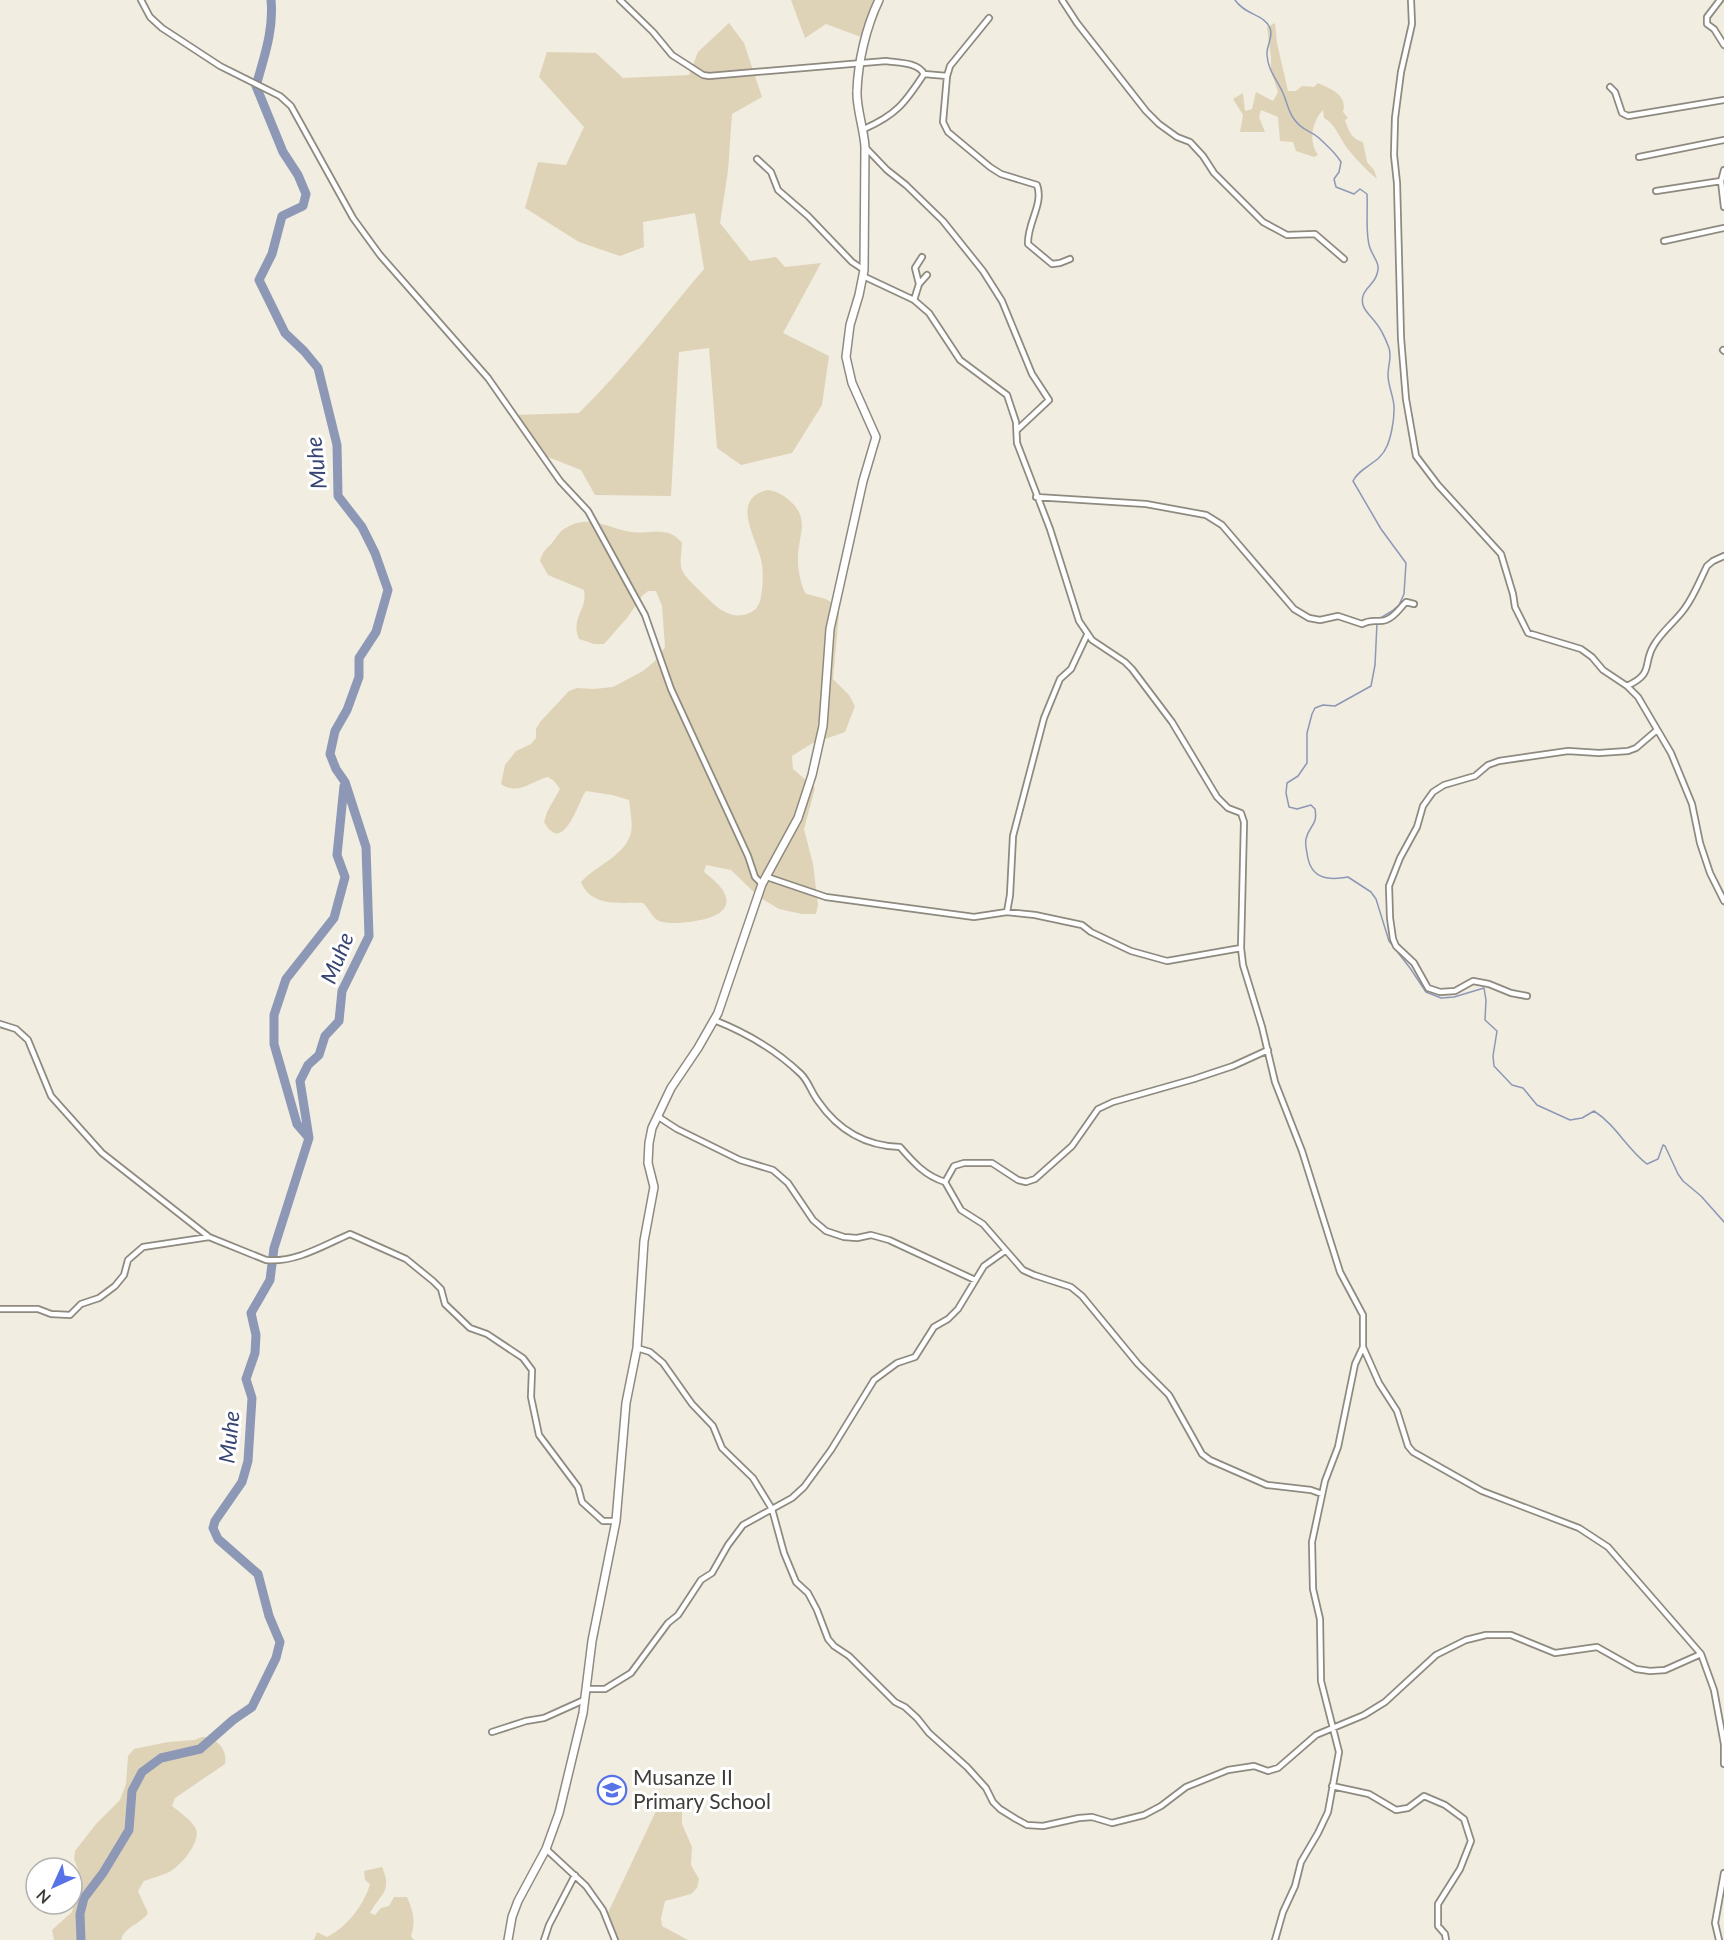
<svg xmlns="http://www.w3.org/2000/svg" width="1724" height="1940" font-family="Lato,sans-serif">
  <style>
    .green { fill: #ded3b7 }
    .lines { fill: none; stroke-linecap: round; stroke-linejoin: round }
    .stream { stroke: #8d98b7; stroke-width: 1.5 }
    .river { stroke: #8d98b7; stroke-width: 9 }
    .street-casing { stroke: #8f8a80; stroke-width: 8 }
    .secondary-casing { stroke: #8f8a80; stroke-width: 10 }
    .street { stroke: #fff; stroke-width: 4.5 }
    .secondary { stroke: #fff; stroke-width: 7 }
    .labels { text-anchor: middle; stroke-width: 6; stroke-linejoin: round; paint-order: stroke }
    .poi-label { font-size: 21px; fill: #3f3d38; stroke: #fff; text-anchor: start }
    .water-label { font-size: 22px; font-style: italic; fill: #384573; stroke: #fff }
  </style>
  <rect width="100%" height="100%" fill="#f2ede1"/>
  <!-- green -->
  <path class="green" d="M791,0H874L873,7L861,37L826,24L805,38Z
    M729,23L744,43L762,97L732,114L728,171L720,223L750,261L776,257L785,267L821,263L783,333L829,356L822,405L792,453L741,465L717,448L709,348L679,352L671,496L595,495L581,470L548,457L513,415L579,413C625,368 663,317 704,269L695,213L643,222L644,247L620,256L579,242L525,208L538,162L566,165L584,127L539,77L547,52L596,53L623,78L689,75L698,52Z
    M1275,23L1277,43L1288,91H1296L1302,86L1314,87L1318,83C1331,89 1348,95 1343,112L1348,118L1345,120C1349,131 1351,139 1363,142L1367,162L1374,170L1377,179C1366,170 1356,159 1347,148C1339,137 1336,125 1324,118L1323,110C1312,122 1308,141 1318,155L1314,157L1296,151L1293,142L1280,141L1278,117L1261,110L1259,117L1265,132H1240L1243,115L1233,99L1243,93L1245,111L1252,109L1256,92L1273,101L1278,92L1271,71V58L1267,27Z
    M768,490C776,491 782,494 789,500C812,520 797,536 798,561C798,572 801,583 805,593C821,600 830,594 839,614L833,679L849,695L855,706L845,732L811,744L792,756L793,769L815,788L804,829L813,864L818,905L816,914H802L779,909L759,897L731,870L706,865L704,872C741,899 730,918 688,922C679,923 668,924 659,921C652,918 649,908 643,903C622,902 591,908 581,882C596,865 624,857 631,833C633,824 630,810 629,800L612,795L586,791C578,801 564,857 544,822L547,812L560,789L554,781L548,777C531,781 518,796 501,784L505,765L516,751L531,744L536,738V729L540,722L569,691L577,688L594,689L613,687L643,671L655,661L665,647L662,606L656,591H648L642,596L627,618L604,644H594L579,639C570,618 588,610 584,590L548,575L540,561C542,552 546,549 552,543C556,538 559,532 564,529C589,513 606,528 631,532C650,535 668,525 682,543C682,551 679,563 682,570C685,577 692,583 697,588C711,601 726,621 747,614C756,611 759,606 761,597C763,584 764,569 760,556C754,534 731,498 768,490Z
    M202,1737C216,1737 228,1749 225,1764L175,1798L172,1806C179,1812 192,1820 196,1829C201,1843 179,1868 167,1873C160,1876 152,1878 144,1881L138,1891L148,1913C140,1925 125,1926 121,1940H54L52,1930L72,1912L81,1877L74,1859L75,1851L96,1824L120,1800L126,1784L128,1756L134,1749L168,1742L194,1740Z
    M664,1794L678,1800L682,1807V1824L692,1847L691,1865L699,1879L697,1888L691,1894L665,1901L661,1918L662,1926L688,1940H613L607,1915Z
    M382,1867C393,1892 380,1894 370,1913L375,1915L381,1908L389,1906L394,1897H407C413,1910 416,1922 411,1936L414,1940H314L317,1932L327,1937C347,1927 364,1905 370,1884L365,1880L364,1871Z"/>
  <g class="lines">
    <!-- stream -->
    <path class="stream" d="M1235,0C1245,15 1264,14 1270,28C1274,37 1266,45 1267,55C1268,71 1277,79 1283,93C1287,102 1288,111 1294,119C1302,131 1310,130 1319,138C1327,146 1335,152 1341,162L1339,172L1334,179L1336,187L1354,194L1360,189L1367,194C1368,210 1365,235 1370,248C1373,257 1381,263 1377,274C1374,286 1359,290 1363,305C1365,312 1372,317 1376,323C1382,330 1386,340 1389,348C1392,357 1388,365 1388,375C1388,387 1395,399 1394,410C1394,421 1391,437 1387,446C1380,464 1360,466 1353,481L1381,529L1406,563L1404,594L1399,605L1392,611L1379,619
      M1377,623L1375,665L1371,686L1335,706L1323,705L1315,708L1312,714L1307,733V763L1298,776L1287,783L1286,793L1289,807L1297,809L1311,805L1315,809C1318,826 1309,825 1306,839C1305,844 1306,848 1307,853C1310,878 1326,881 1348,877L1371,892L1376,899L1389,941L1410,968L1426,992L1441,998L1454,997L1484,988L1486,1000L1485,1020L1497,1031L1493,1056L1494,1066L1512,1085L1523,1088L1537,1105L1570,1120L1582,1118L1594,1111C1616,1125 1627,1149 1647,1164L1658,1159L1663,1145L1665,1146L1678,1174L1683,1181L1701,1196L1724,1222"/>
    <!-- river -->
    <path class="river" d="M309,1138L297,1124L274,1044V1015L286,979L334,918L345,877L337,855L344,786
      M81,1940L80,1914L84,1898L103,1873L129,1830L132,1791L142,1772L161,1758L200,1749L233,1720L252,1707L276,1658L280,1642L269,1616L258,1574L218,1539L213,1528L215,1521L242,1482L248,1461L252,1398L246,1379L255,1353L256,1335L251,1313L270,1280L274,1248L309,1138L300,1081L308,1065L319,1055L325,1036L339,1021L342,991L369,936L366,847L345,782L336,769L330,754L335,731L347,710L359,677V658L376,632L388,590L375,553L362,527L338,496L337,445L318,368L304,351L285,333L259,280L272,254L282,216L303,206L306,194L298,175L283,152L256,86C264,57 274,30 271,0"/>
    <!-- street casing -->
    <g class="street-casing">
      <path id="street" d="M141,0L150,17L162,28L220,66L280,96L291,106L353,218L380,255L488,378L560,481L588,511L645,615L671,689L748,856L755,877L762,884
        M620,0L653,32L672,55L703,75L709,76L886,61C898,63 918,62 924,74
        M1062,0L1077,23L1146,111L1159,124L1177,137L1190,142L1203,156L1214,173L1263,222L1287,235L1315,234L1344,259
        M1411,0L1412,24L1401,72L1395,118L1394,155L1397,183L1401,338L1406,399L1416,456L1438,485L1501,554L1513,594L1515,607L1528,633L1581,649L1592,657L1603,670L1627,686L1638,697L1671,753L1692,804L1700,843L1710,873L1724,901
        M1720,0L1707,17V24L1714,29L1724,45
        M947,76L943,122L948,132L990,167L1001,174L1037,185C1044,204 1027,223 1028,244L1052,264L1060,263L1070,259
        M1610,87L1615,92L1622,113L1628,116L1724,100
        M864,129C896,115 905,103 924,74L947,76L950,66L989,18
        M865,147L887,170L906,185L943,221L983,271L1002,301L1032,374L1049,400L1017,430
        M1639,157L1724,140
        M757,159L771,172L778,190L808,216L852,262L864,270
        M1724,170L1721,181L1724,207
        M1656,191L1721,181
        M1664,241L1724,228
        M863,276L914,300L929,313L960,360L1007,395L1016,422L1017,443L1050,529L1079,621L1092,640L1125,662L1132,669L1172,722L1217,797L1228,808L1241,813L1244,822L1241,948L1243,965L1262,1027L1275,1082L1302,1151L1340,1272L1363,1315V1347L1355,1364L1338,1447L1325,1481L1312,1542L1313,1589L1320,1619L1321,1681L1339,1752L1328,1812L1318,1833L1301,1862L1295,1886L1283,1912L1275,1940
        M919,284L915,268L922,257
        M914,300L919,284L927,275
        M1723,350L1724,351
        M1036,497L1146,504L1206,515L1222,525L1294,609L1309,618L1320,620L1338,616L1362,624C1372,618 1377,623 1386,620C1395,617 1400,608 1406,602L1414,604
        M1627,686C1655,673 1642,664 1654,645C1662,631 1676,621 1685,608C1694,596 1700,580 1707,566L1713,561L1724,556
        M767,877L826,897L974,917L1007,912L1035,915L1082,925L1091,932L1131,951L1167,961L1241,948
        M1007,912L1010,895L1013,836L1044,718L1060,679L1071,669L1087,635
        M1527,996L1511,993L1489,984L1473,981L1455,991L1440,992L1428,988L1414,963L1396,946L1393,939L1390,918L1389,886L1400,858L1417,827L1423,806L1433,792L1444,785L1475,776L1488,765L1499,761L1568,751L1599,753L1628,751L1636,748L1657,730
        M714,1020C747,1033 775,1049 801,1074C809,1082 811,1092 818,1101C838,1130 866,1146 900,1147C913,1162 925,1176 945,1182L961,1210L983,1224L1023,1270L1034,1275L1071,1287L1082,1296L1138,1364L1169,1395L1202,1454L1210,1460L1267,1485L1311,1490L1322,1494
        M0,1024L16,1029L28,1040L51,1096L102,1153L209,1237L266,1260C296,1263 324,1245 350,1234L406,1259L433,1281L441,1289L445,1304L470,1328L487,1334L523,1358L532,1370L531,1397L539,1435L578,1487L582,1502L603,1521H616
        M657,1116L677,1129L740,1160L773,1170L788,1183L813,1220L826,1231L844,1237L857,1238L871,1235L889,1240L975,1280
        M945,1182L954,1166L964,1163H992L1018,1180L1026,1182L1035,1179L1072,1146L1098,1109L1113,1102L1194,1079L1233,1066L1268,1050
        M0,1309H38L51,1314L70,1315L81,1304L99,1298L115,1286L124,1275L128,1260L143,1247L209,1237
        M1363,1347L1379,1383L1397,1411L1408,1446L1413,1452L1482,1491L1579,1528L1608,1547L1701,1654L1714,1690L1724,1744V1764
        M637,1348L650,1352L663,1363L692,1404L713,1426L722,1448L753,1478L772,1509L784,1553L796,1582L808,1593L817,1610L828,1639L834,1646L849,1656L895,1702L905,1707L917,1718L929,1733L967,1767L986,1788L993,1802L1000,1809L1016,1819L1027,1825L1043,1826L1079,1818L1092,1817L1112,1823L1144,1815L1161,1806L1186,1787L1228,1770L1254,1766L1268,1771L1278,1768L1316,1735L1364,1715L1385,1702L1436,1655L1466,1640L1486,1635H1511L1555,1653L1597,1647L1636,1669L1650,1671L1665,1670L1701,1654
        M587,1689H605L631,1673L668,1623L678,1615L701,1580L712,1573L728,1545L743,1525L792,1498L804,1487L831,1450L874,1380L897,1363L915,1357L934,1327L948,1319L958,1309L984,1266L1005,1251
        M492,1732L526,1721L544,1718L584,1700
        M1332,1786L1369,1794L1396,1810L1408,1808L1424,1796L1445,1805L1464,1819L1471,1841L1460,1869L1438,1904V1926L1445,1934L1446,1940
        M546,1849L586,1886L603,1910L615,1940
        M544,1940L549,1925L575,1875
        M1719,1940L1715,1923L1724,1873"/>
    </g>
    <!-- secondary casing -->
    <g class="secondary-casing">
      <path id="secondary" d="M508,1940L512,1917L518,1901L546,1849L559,1813L583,1713L592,1641L616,1521L626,1403L637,1348L644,1241L654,1187L648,1163L649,1143L652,1128L671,1088L698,1048L718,1013L762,884L798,818L812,775L823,726L830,629L863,481L876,437L852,383L846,357L850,325L859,295L864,270L865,147C864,129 856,107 857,91C858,62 866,27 879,0"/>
    </g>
    <!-- street -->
    <use href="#street" class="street"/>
    <!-- secondary -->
    <use href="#secondary" class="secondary"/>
  </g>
  <!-- icons -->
  <defs>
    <g id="school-ring" transform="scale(1.5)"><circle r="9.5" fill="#fff" stroke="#5872e8" stroke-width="1.5"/><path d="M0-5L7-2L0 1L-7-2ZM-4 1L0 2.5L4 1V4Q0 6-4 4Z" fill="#5872e8"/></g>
  </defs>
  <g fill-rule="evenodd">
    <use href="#school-ring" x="612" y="1790"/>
  </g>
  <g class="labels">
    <!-- poi labels -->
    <g class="poi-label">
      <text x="633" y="1785">Musanze II<tspan x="633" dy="24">Primary School</tspan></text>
    </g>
    <!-- water labels -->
    <g class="water-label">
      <text transform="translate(316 463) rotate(-96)" y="8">Muhe</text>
      <text transform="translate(337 958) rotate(-68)" y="8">Muhe</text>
      <text transform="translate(229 1437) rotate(-84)" y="8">Muhe</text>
    </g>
  </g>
  <!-- north arrow -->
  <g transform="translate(54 1886) rotate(225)"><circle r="28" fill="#ffffff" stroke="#b2b1af" stroke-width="1.5"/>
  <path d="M0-4.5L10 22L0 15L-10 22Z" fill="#5872e8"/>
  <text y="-9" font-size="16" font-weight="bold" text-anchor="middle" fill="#3f3d38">N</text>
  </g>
</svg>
